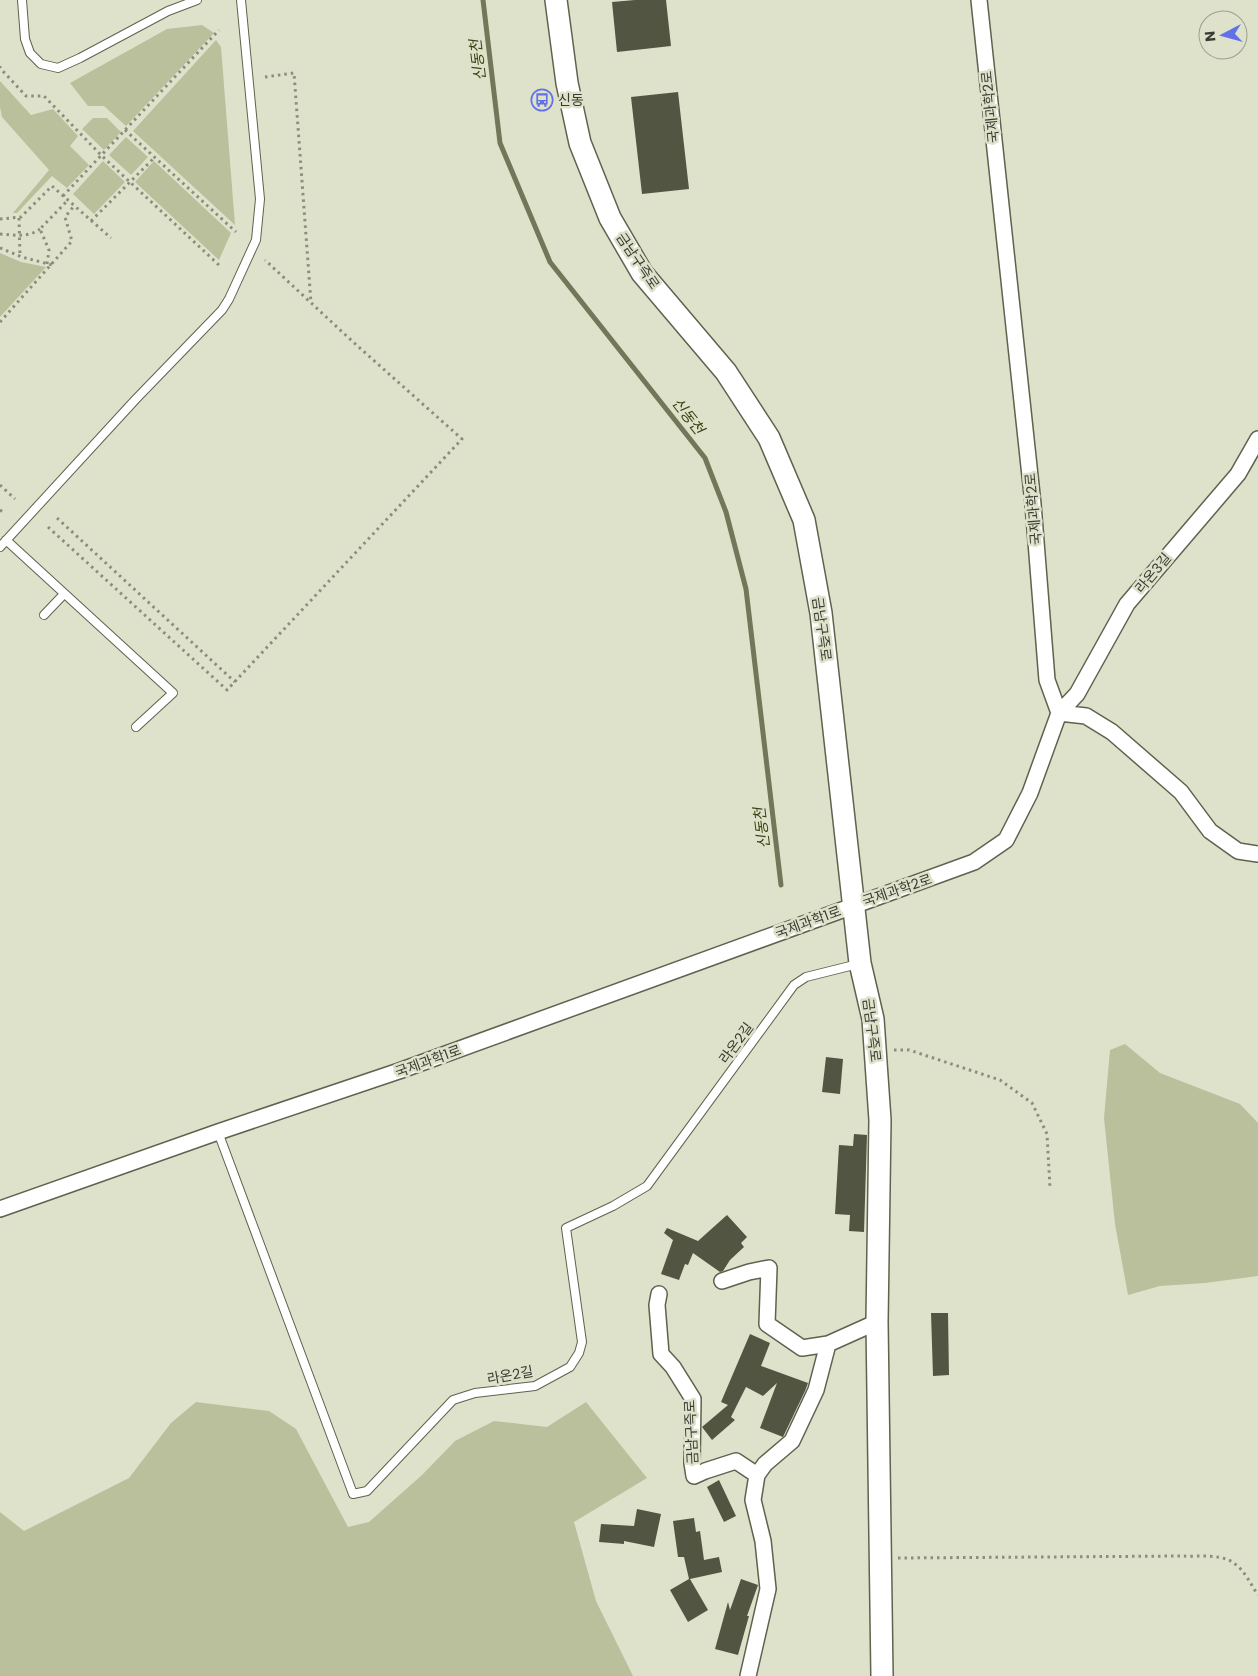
<svg xmlns="http://www.w3.org/2000/svg" width="1258" height="1676" font-family="Poppins,'Noto Sans KR',sans-serif">
  <style>
    .green { fill: #bac09c }
    .lines { fill: none; stroke-linecap: round; stroke-linejoin: round }
    .stream { stroke: #717759; stroke-width: 5 }
    .building { fill: #515542 }
    .service-casing { stroke: #5e624e; stroke-width: 10 }
    .minor-casing { stroke: #5e624e; stroke-width: 18 }
    .secondary-casing { stroke: #5e624e; stroke-width: 24 }
    .path { stroke: #8b8e7e; stroke-width: 3; stroke-dasharray: 2.5 4; stroke-linecap: butt }
    .service { stroke: #fff; stroke-width: 8 }
    .minor { stroke: #fff; stroke-width: 15 }
    .secondary { stroke: #fff; stroke-width: 21 }
    .labels { text-anchor: middle; stroke-width: 5; stroke-linejoin: round; paint-order: stroke }
    .poi-label { font-size: 14px; fill: #3a3c33; stroke: #dee2cb; text-anchor: start }
    .street-label { font-size: 14px; fill: #3a3c33; stroke: #dee2cb }
    .water-label { font-size: 15px; font-style: italic; fill: #3c4112; stroke: #dee2cb }
  </style>
  <rect width="100%" height="100%" fill="#dee2cb"/>
  <!-- green -->
  <path class="green" d="M202,25L214,33L126,126L104,106H88L70,83L167,29Z
    M216,40L221,47L235,225L133,131Z
    M0,81L31,115L53,109L78,136L70,146L89,165L67,188L52,176L17,213H13L49,170L2,117L0,107Z
    M93,118H107L121,132L104,150L82,129Z
    M126,137L148,157L131,175L109,155Z
    M103,161L125,182L94,214L73,194Z
    M154,161L231,233L219,260L135,182Z
    M0,253L21,262L46,267L0,317Z
    M1125,1044L1160,1073L1240,1104L1258,1123V1276L1205,1283L1160,1286L1128,1295L1115,1224L1104,1118L1110,1050Z
    M196,1402L269,1411L296,1429L348,1527L369,1522L422,1475L455,1441L494,1421L547,1427L586,1402L647,1478L574,1522L596,1601L633,1676H0V1512L24,1531L129,1478L171,1423Z"/>
  <g class="lines">
    <!-- stream -->
    <path class="stream" d="M483,0L500,143L550,262L705,458L726,512L746,589L781,885"/>
  </g>
  <!-- building -->
  <path class="building" d="M635,0H666L671,46L617,52L612,2Z
    M678,92L689,189L642,194L631,97Z
    M826,1057L843,1059L840,1094L822,1092Z
    M854,1134L867,1135L864,1232L849,1231L850,1215L835,1214L839,1145L853,1146Z
    M727,1215L747,1237L741,1243L744,1247L730,1260L723,1271L720,1272L693,1253L688,1265L685,1264L679,1280L661,1274L673,1240L664,1233L667,1228L698,1241Z
    M931,1313H948L949,1375L933,1376Z
    M750,1334L770,1343L761,1366L808,1383L805,1391L783,1437L760,1428L777,1383L763,1396L746,1387L731,1417L735,1420L712,1440L702,1427L728,1405L721,1402Z
    M719,1480L736,1516L724,1522L707,1487Z
    M637,1509L661,1514L654,1547L624,1541V1544L599,1542L601,1524L634,1526Z
    M694,1518L696,1532L700,1531L704,1560L719,1557L722,1572L690,1579L708,1610L688,1622L670,1590L689,1579L684,1557H678L673,1521Z
    M741,1579L758,1585L747,1616H749L738,1655L715,1649L728,1602L730,1610Z"/>
  <g class="lines">
    <!-- service casing -->
    <g class="service-casing">
      <path id="service" d="M22,0L25,39L30,53L41,64L58,68L80,58L168,11L197,0
        M6,540L173,693L136,727
        M0,547L135,400L222,310L229,299L256,240L260,199L241,0
        M44,615L64,594
        M218,1132L353,1494L367,1491L453,1400L475,1393L535,1386L570,1367L579,1353L582,1342L566,1228L613,1206L647,1186L794,985L806,977L858,964"/>
    </g>
    <!-- minor casing -->
    <g class="minor-casing">
      <path id="minor" d="M1059,713L1077,694L1127,604L1238,474L1258,439
        M1059,713L1086,716L1112,732L1181,792L1210,831L1238,851L1258,854
        M0,1209L218,1132L399,1071L974,862L1006,840L1030,793L1059,713L1047,680L1033,504L979,0
        M722,1281L749,1272L769,1268L767,1324L802,1348L828,1344
        M659,1294L657,1305L661,1354L673,1367L693,1399L692,1463L694,1476L705,1471L736,1461L757,1475
        M748,1676L768,1589L763,1541L753,1500L757,1475L765,1464L792,1441L816,1390L828,1344L877,1322"/>
    </g>
    <!-- secondary casing -->
    <g class="secondary-casing">
      <path id="secondary" d="M556,0L567,83L580,143L610,218L642,273L726,372L769,438L804,520L821,613L860,963L873,1019L880,1120L877,1322L882,1676"/>
    </g>
    <!-- path -->
    <path class="path" d="M0,66V68L26,96H44L101,155L220,266
      M265,77L294,73L311,303
      M125,130L236,232
      M63,196L219,30
      M19,218L20,256
      M0,219L21,217L52,186L111,238
      M91,221L155,157
      M0,234C14,235 28,238 40,229
      M0,248L22,257L52,265
      M47,264L49,250L40,229L68,200
      M0,322L72,241L65,217L74,206
      M0,485L15,499
      M0,510L3,512
      M57,518L235,682
      M48,527L227,690L462,439L352,341L265,260
      M894,1050H909L1000,1080L1032,1103L1047,1134L1050,1188
      M898,1558L1182,1556C1198,1557 1222,1553 1235,1564C1245,1571 1251,1585 1258,1595"/>
    <!-- service -->
    <use href="#service" class="service"/>
    <!-- minor -->
    <use href="#minor" class="minor"/>
    <!-- secondary -->
    <use href="#secondary" class="secondary"/>
  </g>
  <!-- icons -->
  <defs>
    <g id="bus-ring" transform="scale(1.125)"><circle r="9.5" fill="#dee2cb" stroke="#6172e9" stroke-width="1.5"/><path d="M-5-6H5V4H4V6H2V4H-2V6H-4V4H-5ZM-3.5-4V0h7V-4ZM-3.5 1.2v1.5H-2V1.2ZM2 1.2v1.5H3.5V1.2Z" fill="#6172e9"/></g>
  </defs>
  <g fill-rule="evenodd">
    <use href="#bus-ring" x="542" y="100"/>
  </g>
  <g class="labels">
    <!-- poi labels -->
    <g class="poi-label">
      <text x="558" y="105">신동</text>
    </g>
    <!-- street labels -->
    <g class="street-label">
      <text transform="translate(990 107) rotate(-96)" y="5">국제과학2로</text>
      <text transform="translate(638 261) rotate(56)" y="5">금남구즉로</text>
      <text transform="translate(1033 509) rotate(-95)" y="5">국제과학2로</text>
      <text transform="translate(1153 573) rotate(-50)" y="5">라온3길</text>
      <text transform="translate(822 629) rotate(82)" y="5">금남구즉로</text>
      <text transform="translate(897 890) rotate(-19)" y="5">국제과학2로</text>
      <text transform="translate(808 922) rotate(-20)" y="5">국제과학1로</text>
      <text transform="translate(872 1030) rotate(83)" y="5">금남구즉로</text>
      <text transform="translate(736 1043) rotate(-54)" y="5">라온2길</text>
      <text transform="translate(428 1061) rotate(-20)" y="5">국제과학1로</text>
      <text transform="translate(510 1375) rotate(-10)" y="5">라온2길</text>
      <text transform="translate(691 1432) rotate(-93)" y="5">금남구즉로</text>
    </g>
    <!-- water labels -->
    <g class="water-label">
      <text transform="translate(478 60) rotate(-97)" y="5">신동천</text>
      <text transform="translate(688 416) rotate(52)" y="5">신동천</text>
      <text transform="translate(762 828) rotate(-97)" y="5">신동천</text>
    </g>
  </g>
  <!-- north arrow -->
  <g transform="translate(1223 35) rotate(264)"><circle r="24" fill="#dee2cb" stroke="#9ca08e"/>
  <path d="M0-4L9 19L0 12L-9 19Z" fill="#6172e9"/>
  <text y="-8" font-size="14" font-weight="bold" text-anchor="middle" fill="#3a3c33">N</text>
  </g>
</svg>
